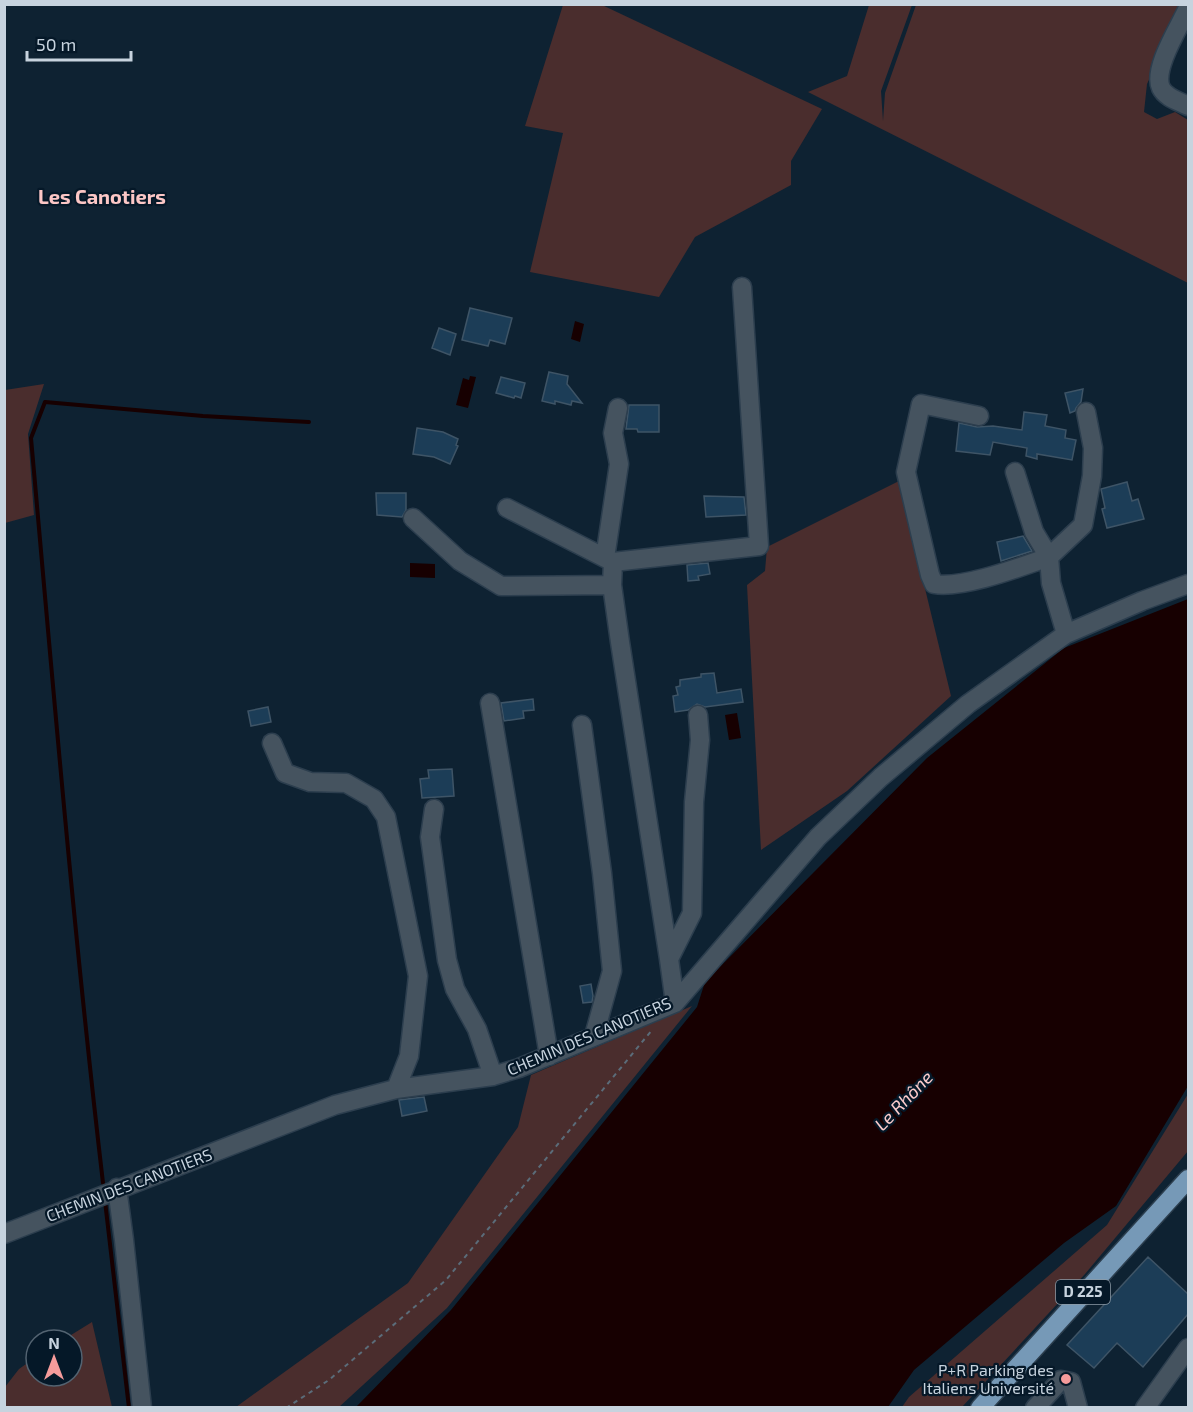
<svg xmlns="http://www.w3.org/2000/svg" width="1193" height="1412" font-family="'Exo 2',sans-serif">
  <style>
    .green { fill: #4a2d2d }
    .water { fill: #170001 }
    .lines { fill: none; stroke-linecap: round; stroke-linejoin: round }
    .stream { stroke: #170001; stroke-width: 4 }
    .building { fill: #1c3d57; stroke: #3e5466; stroke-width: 1.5 }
    .minor-casing { stroke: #2c3e4e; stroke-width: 21 }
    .highway-casing { stroke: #2c3e4e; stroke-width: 21 }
    .path { stroke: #5b6c79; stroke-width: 2; stroke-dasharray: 4.5 4.5; stroke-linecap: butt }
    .minor { stroke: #45535f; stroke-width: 18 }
    .highway { stroke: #7699b7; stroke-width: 18 }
    .poi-dot { fill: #f59b9b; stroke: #051828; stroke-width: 2 }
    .labels { text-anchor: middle; stroke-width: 4.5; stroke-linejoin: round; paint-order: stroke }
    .shield { fill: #051828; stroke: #8d9ba7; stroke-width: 1.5 }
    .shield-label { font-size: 15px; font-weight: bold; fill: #c7d3de }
    .street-label { font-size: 16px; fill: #c7d3de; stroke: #051828 }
    .poi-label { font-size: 16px; fill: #c7d3de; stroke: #051828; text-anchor: end }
    .water-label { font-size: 18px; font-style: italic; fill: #fccccc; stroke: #051828 }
    .quarter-label { font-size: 20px; font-weight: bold; fill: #fcc7c6; stroke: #051828 }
  </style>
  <rect width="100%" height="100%" fill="#0e2232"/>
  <!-- green -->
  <path class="green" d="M563,5H602L822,109L791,161V185L695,237L659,297L530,272L563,133L525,126Z
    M869,5H912L881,91L883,121L885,93L916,5H1184L1147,84L1144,112L1157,119L1175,112L1188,120V283L808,92L847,76Z
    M44,384L28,434L34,515L5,523V390Z
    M899,481L951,696L847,791L761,850L747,585L765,571L767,547Z
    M692,1006L447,1308L339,1407H236L408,1283L518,1127L531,1075Z
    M1188,1094V1151L1085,1274L962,1407H902L909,1397L1107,1225Z
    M92,1322L112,1407H5V1387L19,1369L36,1357V1376H72V1340H63Z"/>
  <!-- water -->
  <path class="water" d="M575,321L584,324L580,342L571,339Z
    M470,376L476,377L468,408L456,405L463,378L469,380Z
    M410,563L435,564V578L410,577Z
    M1188,599V1086L1116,1206L1064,1243L914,1370L888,1407H356L451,1310L697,1007L705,982L927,758L1064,648Z
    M737,713L741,738L729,740L725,715Z"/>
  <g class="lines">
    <!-- stream -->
    <path class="stream" d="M103,1183C74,935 53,686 31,438L45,402L203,416L309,422
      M105,1201L129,1408"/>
  </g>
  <!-- building -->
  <path class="building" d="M470,308L512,318L505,344L490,340L488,346L462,340Z
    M439,328L456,334L450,355L432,348Z
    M549,372L568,376L567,384L582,403L572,401L571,405L555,401V404L542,401Z
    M501,377L525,383L521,398L515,396L514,398L496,393Z
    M1083,389L1081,402L1076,408L1075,411L1070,413L1065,393Z
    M629,405H659V432H638L637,429H626Z
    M1024,412L1047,415L1045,426L1066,430L1065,438L1076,440L1072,460L1037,454V459L1026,456L1027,448L993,442L990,455L956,451L959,423L977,427L993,426L1022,430Z
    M417,428L443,432L458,439L456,445L458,446L450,464L434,457L413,454Z
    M1127,482L1132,501L1138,499L1144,519L1107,528L1102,509L1105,508L1101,489Z
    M376,493H406V510L402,517L377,515Z
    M704,496L744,497L746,515L706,517Z
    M1023,536L1032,551L1001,561L997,542Z
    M708,563L710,574L698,576L699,580L688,581L687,565Z
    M714,673L717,693L741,689L743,702L705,707L697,704L688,710L675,712L673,696L678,695L676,687L680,686V680L701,677V674Z
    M533,699L534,710L523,711L524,718L504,721L501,703Z
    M268,707L271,722L251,726L248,711Z
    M452,769L454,796L422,798L420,779L429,778L428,770Z
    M591,984L593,996L592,1002L583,1003L580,986Z
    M424,1097L427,1111L402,1116L399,1100Z
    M1148,1257L1188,1294V1314L1143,1367L1117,1343L1094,1368L1067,1345Z"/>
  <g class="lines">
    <!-- minor casing -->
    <g class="minor-casing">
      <path id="minor" d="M1188,8C1180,26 1152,69 1161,88C1166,98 1179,101 1188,106
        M979,416L921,404L906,472L930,575L934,584C963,589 1020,567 1049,557L1034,532L1015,472
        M507,508L613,562
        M413,518L460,561L501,586L612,585
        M605,558L619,464L613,433L618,408
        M1066,634L1051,583L1049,557L1083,525L1092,476L1093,448L1086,412
        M490,703L549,1056
        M582,725L602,873L612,971L594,1036
        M272,743L285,773L310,782L346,783L374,799L386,817L418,976L409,1056L396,1089
        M434,809L430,837L447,960L455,989L477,1029L493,1076
        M669,959L620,642L612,585L613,562L759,546L742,287
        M675,1003L669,959L692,913L694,802L700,740L698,715
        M117,1188L124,1240L142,1408
        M4,1234L335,1105L396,1089L493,1076L519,1068L675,1003L818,837L881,777L968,704L1066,634L1142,601L1188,584
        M1035,1408L1061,1380L1071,1382L1078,1408
        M1145,1408L1188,1348"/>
    </g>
    <!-- highway casing -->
    <g class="highway-casing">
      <path id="highway" d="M980,1408L1188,1179"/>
    </g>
    <!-- path -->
    <path class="path" d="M286,1408L329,1380L446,1280L652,1030"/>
    <!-- minor -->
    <use href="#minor" class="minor"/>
    <!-- highway -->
    <use href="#highway" class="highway"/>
  </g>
  <!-- markers -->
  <circle class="poi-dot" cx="1066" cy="1379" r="6"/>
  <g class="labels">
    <!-- shield labels -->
    <rect class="shield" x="1056" y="1280" width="54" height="24" rx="4.5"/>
    <g class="shield-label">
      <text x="1083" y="1297">D 225</text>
    </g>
    <!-- street labels -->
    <g class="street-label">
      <text transform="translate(589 1036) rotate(-23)" y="6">CHEMIN DES CANOTIERS</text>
      <text transform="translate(129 1185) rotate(-21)" y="6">CHEMIN DES CANOTIERS</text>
    </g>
    <!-- poi labels -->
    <g class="poi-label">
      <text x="1054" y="1376">P+R Parking des<tspan x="1054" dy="18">Italiens Université</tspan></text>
    </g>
    <!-- water labels -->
    <g class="water-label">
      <text transform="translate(904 1101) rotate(-46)" y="6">Le Rhône</text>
    </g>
    <!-- quarter labels -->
    <g class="quarter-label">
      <text x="102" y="204">Les Canotiers</text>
    </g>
  </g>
  <!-- border -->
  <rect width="1193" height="1412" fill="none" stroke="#c7d3de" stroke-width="12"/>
  <!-- north arrow -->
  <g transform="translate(54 1358)"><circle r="28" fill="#051828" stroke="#536371" stroke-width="1.5"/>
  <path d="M0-4.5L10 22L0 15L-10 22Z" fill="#f59b9b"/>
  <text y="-9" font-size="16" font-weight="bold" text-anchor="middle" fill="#c7d3de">N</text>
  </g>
  <!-- scale -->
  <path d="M27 51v9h104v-9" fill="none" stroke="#c7d3de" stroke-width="3"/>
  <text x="36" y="51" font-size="18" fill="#c7d3de" stroke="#051828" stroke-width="4.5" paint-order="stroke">50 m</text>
</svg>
